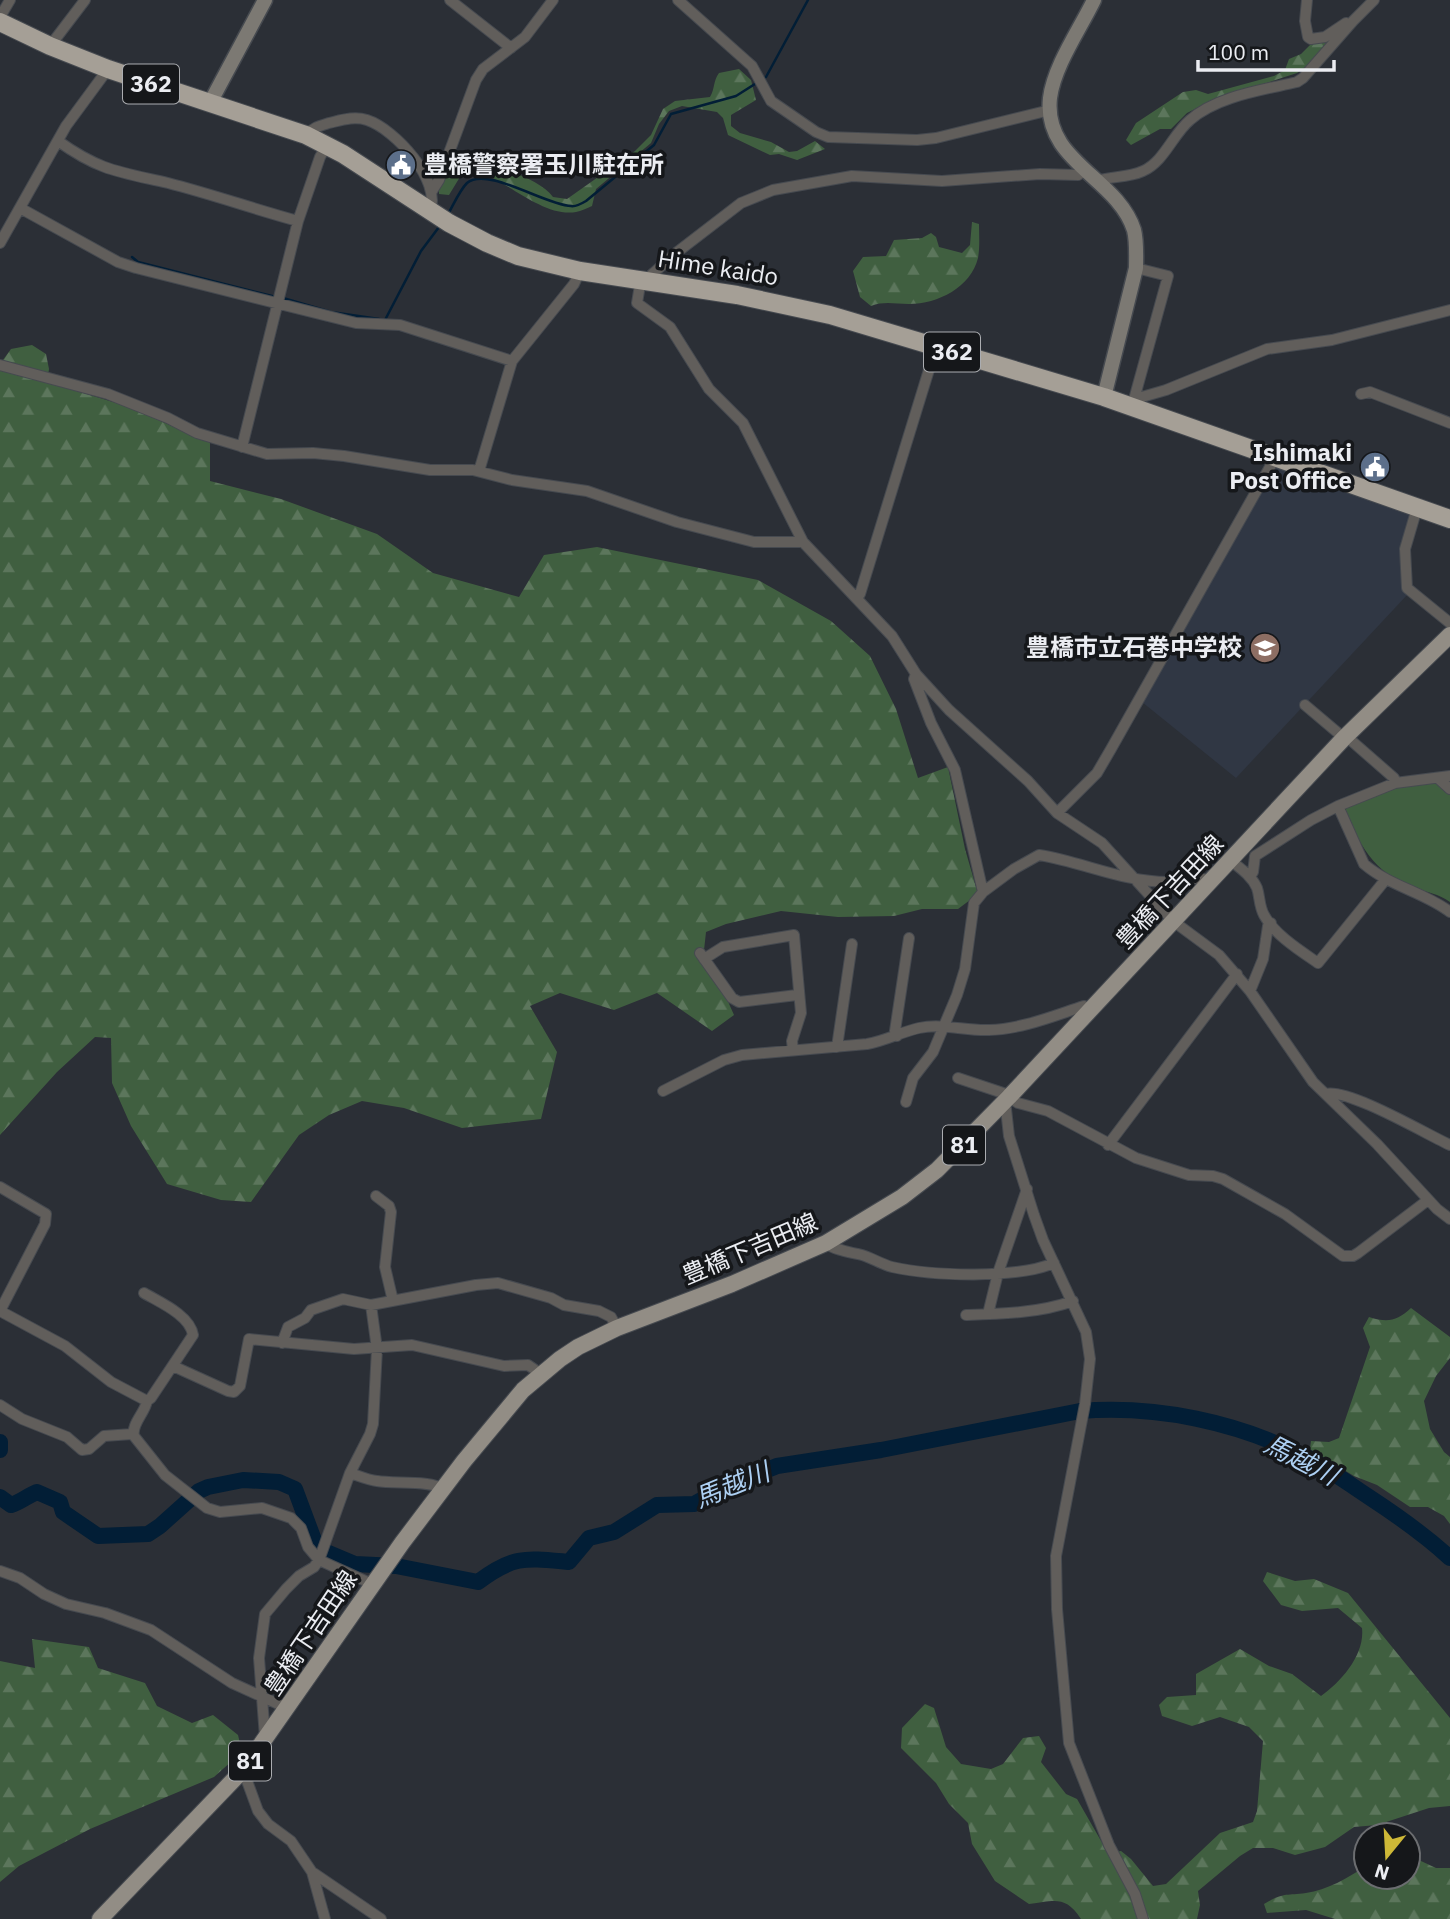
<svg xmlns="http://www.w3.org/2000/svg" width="1450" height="1919" font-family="'IBM Plex Sans','Noto Sans JP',sans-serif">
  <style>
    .built { fill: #303744 }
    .green { fill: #405f40 }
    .forest { fill: url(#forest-firs) }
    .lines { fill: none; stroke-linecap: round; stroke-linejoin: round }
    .stream { stroke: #021e36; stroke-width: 2.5 }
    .river { stroke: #021e36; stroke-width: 16 }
    .street-casing { stroke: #464a50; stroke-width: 12 }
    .secondary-casing { stroke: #464a50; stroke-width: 17 }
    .primary-casing { stroke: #464a50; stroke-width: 18 }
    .highway-casing { stroke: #464a50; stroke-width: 20 }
    .street { stroke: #615e5b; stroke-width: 10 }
    .secondary { stroke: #7c7973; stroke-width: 14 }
    .primary { stroke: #928d85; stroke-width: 16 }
    .highway { stroke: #a59f96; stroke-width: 18 }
    .labels { text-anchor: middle; stroke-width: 7; stroke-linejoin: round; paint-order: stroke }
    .shield { fill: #15171a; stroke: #abadb1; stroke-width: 2 }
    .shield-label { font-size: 23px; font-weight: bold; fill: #ebedf2 }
    .poi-label { font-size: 24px; font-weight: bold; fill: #ebedf2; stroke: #15171a; text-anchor: end }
    .street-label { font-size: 24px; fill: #ebedf2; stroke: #15171a }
    .water-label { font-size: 26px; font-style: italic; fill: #accff2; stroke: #15171a }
  </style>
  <defs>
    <pattern id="forest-firs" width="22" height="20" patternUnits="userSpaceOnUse" patternTransform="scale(1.75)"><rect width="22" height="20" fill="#405f40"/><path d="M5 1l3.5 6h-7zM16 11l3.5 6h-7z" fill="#5c765c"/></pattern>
  </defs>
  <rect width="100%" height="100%" fill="#2b2f36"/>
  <!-- built -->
  <path class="built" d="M1276,467L1411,515L1408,594L1236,778L1142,702Z"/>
  <!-- green -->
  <path class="green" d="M1436,781L1450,791V902C1439,894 1426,892 1414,888C1372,872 1359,844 1344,806L1398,784Z"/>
  <!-- forest -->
  <path class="forest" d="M1331,39L1307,66L1297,73L1211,101L1187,113L1171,129H1160L1131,145L1126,140L1136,123L1183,92L1196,90L1208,94L1274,76L1285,70L1289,59L1301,54L1311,44Z
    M739,69L751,80L756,100L731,115V126L740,133L771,142L789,152L797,151L815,141L825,149L797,160L779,154L770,155L728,135L723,118L717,112L682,106L669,111L659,124L651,143L596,189L592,206C587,208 581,211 576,212C542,218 502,176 470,168L463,172L449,195L439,194V188L451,162C478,159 537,175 553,197L567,199L635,151L651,135L663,109L675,101L710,97C715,89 713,81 719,73Z
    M972,222L979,224C979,235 980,247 978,258C971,287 938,304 909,304C895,304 884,301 871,306L860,297L853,271L863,257L886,256L894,240L922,238L931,233L936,237L939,247L962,253L970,245Z
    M32,345L46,354L49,369L47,382L123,405L210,442V481L281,499L377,534L433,573L519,597L544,555L597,547L758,580L831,621L870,656L896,709L918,778L948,767L965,849L978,894L958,909H922L894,916L838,917L781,911L726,924L706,932L703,959L718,979L734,1015L712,1031L657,993L614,1010L560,993L530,1006L557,1052L541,1119L462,1128L404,1108L362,1101L329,1115L299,1135L251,1202L221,1200L167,1184L131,1126L112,1083L111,1038L95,1037L57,1072L0,1135V364L11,349Z
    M1411,1308L1450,1337V1358L1436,1376L1424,1401L1430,1429L1444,1452L1450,1457V1524L1444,1516L1428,1507H1410L1377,1485L1354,1476L1310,1449L1311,1441L1329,1442L1339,1438L1370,1347L1363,1328L1369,1317C1388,1323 1397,1321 1411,1308Z
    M1267,1572L1295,1581L1314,1579L1348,1593L1450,1718V1806L1429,1808L1377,1825L1354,1827L1325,1847L1295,1855L1273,1848H1253L1240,1856L1198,1891L1200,1905L1197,1919H1081C1065,1895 1055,1901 1029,1904L995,1881L972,1844L968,1823L949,1804L936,1783L901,1748L902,1728L925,1704L934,1708L946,1747L961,1764L991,1769L1003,1764L1023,1738L1039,1736L1046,1748L1041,1762L1066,1794L1077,1799L1108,1853L1121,1851L1131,1859L1153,1886L1166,1884L1220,1833L1253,1822L1257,1811L1263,1741L1249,1727L1220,1717L1192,1726L1162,1716L1159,1705L1167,1697L1196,1695V1674L1240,1649L1269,1666L1292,1674L1321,1696C1342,1681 1365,1654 1362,1628L1338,1608L1302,1611L1281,1605L1263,1581Z
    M32,1639L89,1647L98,1668L145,1683L157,1706L192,1723L213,1715L238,1735L242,1752L214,1777L90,1829L19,1866L0,1882V1661L35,1668Z
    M1408,1855L1436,1868H1450V1919H1335L1306,1910L1267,1913L1264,1904C1284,1892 1285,1896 1306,1893C1327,1890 1348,1878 1366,1866V1877H1408Z"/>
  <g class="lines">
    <!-- stream -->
    <path class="stream" d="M447,216C453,206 459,191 467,183C487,166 545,205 571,206C576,207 581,204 586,201L654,145L671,114L736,96L766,77L808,0
      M132,257L138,262L276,297
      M283,298L331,312L379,319
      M385,320L421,251L439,227"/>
    <!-- river -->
    <path class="river" d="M0,1442V1450
      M0,1497L11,1505C21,1502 27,1496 37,1492L60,1502L63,1512L98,1536L148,1534L160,1526L199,1491L208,1487L243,1480L279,1482L295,1489L317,1548L355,1564L396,1566L478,1582C514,1555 526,1558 569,1562L589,1538L614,1532L657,1505L694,1504L705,1498L717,1485L750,1477L777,1466L881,1450L1080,1411C1157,1405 1237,1422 1306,1457C1328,1468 1349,1484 1369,1497C1398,1516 1425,1535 1450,1558"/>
    <!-- street casing -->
    <g class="street-casing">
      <path id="street" d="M450,0L511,48
        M678,0L752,66L771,101L816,132L828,137L917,140L936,138L1050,110
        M1307,0L1305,21L1308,37L1311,39L1325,37L1346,23
        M0,17L10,0
        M50,46L85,0
        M306,135C314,127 319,126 329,123C342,120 354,116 367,120C395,129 442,181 430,211
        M58,141C100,171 120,172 168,183C211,194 254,209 298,221
        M1096,181C1111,176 1128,178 1143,171C1164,162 1173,134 1190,120C1217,96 1263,90 1297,82L1303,78L1353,21L1374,0
        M432,191L439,180L476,80L483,69L525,37L553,0
        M20,208L118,262L136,268L356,323L400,325L512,361
        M0,243L66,126L108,69
        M0,365L108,394L168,418L197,433L267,454L313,453L344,456L430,470H473L512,480L587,491L677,522L754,542H803
        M1361,394L1370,392L1450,423
        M1135,399L1166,390L1267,349L1332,340L1450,310
        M1133,403L1168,276L1136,268
        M242,447L298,221L320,157L327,145
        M479,471L512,361L574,284L580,271
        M1417,508L1405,549L1407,588L1450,623
        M856,596L860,594L936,347
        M917,675L949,710L1028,781L1057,813L1102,843L1173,921L1219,955L1250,991L1313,1082L1377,1144L1437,1209L1450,1219
        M1305,705L1344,738
        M1346,736L1394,778L1395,783
        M1439,779L1450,789
        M1338,806L1364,864C1391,887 1424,892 1450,912
        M1057,813L1097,773L1111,749L1275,458
        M1230,860C1240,868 1252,876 1257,888C1260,897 1259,906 1264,915C1275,935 1299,950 1318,963L1386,879
        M1250,876L1253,872L1255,856L1311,820L1338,806L1395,783L1450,776
        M983,892L955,770L931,723L914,679L916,674L892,636L803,542L743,423L709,389L670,327L637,303L640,285L676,253L741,203L773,190L852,176L942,181L1040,174L1078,175L1084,171
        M700,953L732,998L739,1002L797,995
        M704,959L723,947L794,935L801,1013L792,1041L793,1050
        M1250,991L1263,959L1268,926L1271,923
        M897,1036L895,1031L909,938
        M837,1047L852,944
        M958,1078L1003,1093L1018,1103L1048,1111L1136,1158L1189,1175L1213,1176L1223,1179L1285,1214L1343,1256H1353L1358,1253L1428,1200
        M663,1091L724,1060L742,1055L867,1044C885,1041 901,1032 919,1028C942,1023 966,1031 989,1030C1022,1029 1053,1016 1084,1006L1090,1011
        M1326,1094C1348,1088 1426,1134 1450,1145
        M906,1102L913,1078L933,1052L957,995L965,969L974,903L983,892L1014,869L1039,855C1083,862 1123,882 1168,882C1182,882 1197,875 1210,881
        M1002,1104L1006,1109L1009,1136L1034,1215L1043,1240L1086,1332L1090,1359L1085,1404L1056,1556L1057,1609L1069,1743L1109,1845L1135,1894L1143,1919
        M1108,1145L1237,974
        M0,1187L46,1214L45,1224L0,1311
        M376,1196L389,1206L391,1212L385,1267L393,1301
        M826,1243C836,1251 850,1252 862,1255C872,1258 881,1264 892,1267C933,1276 1016,1279 1054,1263
        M144,1293C159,1302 190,1315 193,1335L151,1398L147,1401C145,1413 131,1424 134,1436L165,1475L207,1508L220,1512L262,1508L291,1518L301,1528L308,1547L319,1560L372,1584
        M0,1311L65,1346L111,1382L147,1401
        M988,1314L998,1273L1027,1189
        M966,1315C1000,1314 1040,1313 1073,1301
        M282,1343L288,1327L305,1318L311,1310L343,1299L371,1305L476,1285L498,1283L551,1298L564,1305L599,1311L611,1317L617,1328
        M173,1366L228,1391L234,1392L240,1386L249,1339L354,1349L412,1345L504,1366L528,1365L541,1374
        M0,1405L22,1419L67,1437L82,1450L89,1449L104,1436L132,1434
        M350,1473C359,1476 368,1480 377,1481C394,1484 431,1480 443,1489
        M0,1571L20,1578L44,1594L66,1604L105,1613L151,1630L232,1683L287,1708
        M265,1737L259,1658L265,1614L286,1589L299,1576L314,1567L319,1560L350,1473L370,1434L373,1424L377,1349L371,1305
        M243,1770L258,1811L268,1824L291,1841L312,1872L381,1919
        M312,1872L325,1919"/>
    </g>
    <!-- secondary casing -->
    <g class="secondary-casing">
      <path id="secondary" d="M1094,0C1080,29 1054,66 1050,98C1043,162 1117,177 1134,230C1137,242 1136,256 1136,268L1104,397
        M210,103L265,0"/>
    </g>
    <!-- primary casing -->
    <g class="primary-casing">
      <path id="primary" d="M100,1919L243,1770L402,1543L464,1461L523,1390L560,1359L578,1347L617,1328L732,1284L826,1243L902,1197L937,1170L1009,1097L1344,738L1450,635"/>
    </g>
    <!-- highway casing -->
    <g class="highway-casing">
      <path id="highway" d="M0,22L50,46L108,69L306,135L343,154L449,223L487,243L518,256L580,271L737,295L830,315L1104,397L1450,519"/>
    </g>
    <!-- street -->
    <use href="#street" class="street"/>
    <!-- secondary -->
    <use href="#secondary" class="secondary"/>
    <!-- primary -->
    <use href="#primary" class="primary"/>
    <!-- highway -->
    <use href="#highway" class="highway"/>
  </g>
  <!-- icons -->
  <defs>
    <g id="civic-disc" transform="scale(1.575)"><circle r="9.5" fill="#5c6f8a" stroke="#15171a"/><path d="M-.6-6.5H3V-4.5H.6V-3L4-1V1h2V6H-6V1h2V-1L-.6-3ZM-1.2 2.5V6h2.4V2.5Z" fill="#fff"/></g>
    <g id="school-disc" transform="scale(1.575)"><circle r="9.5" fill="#8d6e63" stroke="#15171a"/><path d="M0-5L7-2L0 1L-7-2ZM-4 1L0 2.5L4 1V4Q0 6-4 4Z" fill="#fff"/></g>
  </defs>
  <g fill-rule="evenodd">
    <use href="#civic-disc" x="401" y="165"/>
    <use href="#civic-disc" x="1375" y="467"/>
    <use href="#school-disc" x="1265" y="648"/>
  </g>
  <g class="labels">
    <!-- shield labels -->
    <g class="shield">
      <rect x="123" y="64.5" width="56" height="39" rx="5"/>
      <rect x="924" y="332.5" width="56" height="39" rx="5"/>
      <rect x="943" y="1125.5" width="42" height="39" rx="5"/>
      <rect x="229" y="1741.5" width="42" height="39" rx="5"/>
    </g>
    <g class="shield-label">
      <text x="151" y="92">362</text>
      <text x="952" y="360">362</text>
      <text x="964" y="1153">81</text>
      <text x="250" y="1769">81</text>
    </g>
    <!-- poi labels -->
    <g class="poi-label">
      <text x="424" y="173" text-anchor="start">豊橋警察署玉川駐在所</text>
      <text x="1352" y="461">Ishimaki<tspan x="1352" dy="28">Post Office</tspan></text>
      <text x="1242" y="656">豊橋市立石巻中学校</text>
    </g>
    <!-- street labels -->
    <g class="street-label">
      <text transform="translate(718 268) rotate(9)" y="8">Hime kaido</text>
      <text transform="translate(1170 892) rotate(-47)" y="8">豊橋下吉田線</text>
      <text transform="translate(750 1249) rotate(-23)" y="8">豊橋下吉田線</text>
      <text transform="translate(311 1633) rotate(-56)" y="8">豊橋下吉田線</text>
    </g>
    <!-- water labels -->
    <g class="water-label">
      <text transform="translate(1301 1460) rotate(27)" y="9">馬越川</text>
      <text transform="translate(732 1485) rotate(-22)" y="9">馬越川</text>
    </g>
  </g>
  <!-- north arrow -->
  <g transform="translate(1387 1856) rotate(198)"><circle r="33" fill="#15171a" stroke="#6b6d70" stroke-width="2"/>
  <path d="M0-5L12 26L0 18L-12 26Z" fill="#ceb837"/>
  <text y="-10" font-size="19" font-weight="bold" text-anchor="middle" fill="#ebedf2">N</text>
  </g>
  <!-- scale -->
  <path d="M1198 60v10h136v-10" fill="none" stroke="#ebedf2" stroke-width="3.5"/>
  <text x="1208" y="60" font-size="21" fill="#ebedf2" stroke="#15171a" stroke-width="5" paint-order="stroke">100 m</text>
</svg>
